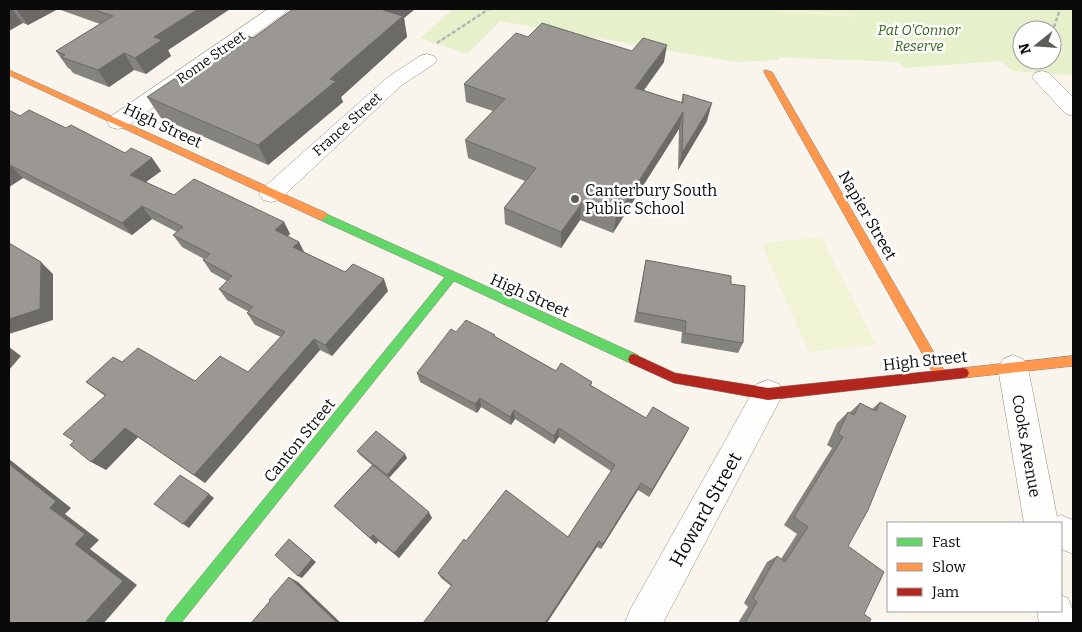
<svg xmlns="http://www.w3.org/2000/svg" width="1082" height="632" font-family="Bitter,serif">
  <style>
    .green { fill: #e6f0ca; fill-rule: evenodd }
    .pitch { fill: #f0f3d4 }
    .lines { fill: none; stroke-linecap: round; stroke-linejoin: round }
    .street-casing { stroke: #92908c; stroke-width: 1 }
    .fast-casing { stroke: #888682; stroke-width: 1 }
    .slow-casing { stroke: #888682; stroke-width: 1 }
    .jam-casing { stroke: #888682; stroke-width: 1 }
    .path { stroke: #b7b6b5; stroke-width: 2.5; stroke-dasharray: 4 2; stroke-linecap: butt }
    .street { fill: #fefefc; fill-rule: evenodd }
    .fast { fill: #63d668; fill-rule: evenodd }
    .slow { fill: #ff974d; fill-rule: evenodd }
    .jam { fill: #b3261e; fill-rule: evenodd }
    .wall { fill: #85837e }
    .shaded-wall { fill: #6c6a67 }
    .building { fill: #9b9893; stroke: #6c6a67 }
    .poi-dot { fill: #5e5c59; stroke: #fff; stroke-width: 2 }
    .labels { text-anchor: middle; stroke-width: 5; stroke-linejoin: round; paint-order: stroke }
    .far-park-label { font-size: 14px; font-style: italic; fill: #326417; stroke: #fff }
    .far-street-label { font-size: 14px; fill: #0a0a0a; stroke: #fff }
    .street-label { font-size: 16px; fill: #0a0a0a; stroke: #fff }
    .poi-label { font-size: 16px; fill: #0a0a0a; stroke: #fff; text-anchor: start }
    .near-street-label { font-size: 19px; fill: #0a0a0a; stroke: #fff }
  </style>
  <rect width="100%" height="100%" fill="#f9f5ec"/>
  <!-- green -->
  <path class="green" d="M453,9H1073V75L1012,71L1002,61L904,68L898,62L778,57L779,60L735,62L500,21L467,54L420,38ZM1022,30H1052V60H1022Z"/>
  <!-- pitch -->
  <path class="pitch" d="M778,9L854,14L855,17L779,12Z
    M821,237L876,345L809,352L761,243Z"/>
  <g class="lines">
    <!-- street casing -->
    <g class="street-casing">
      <path id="street" d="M268,9H288L285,13L126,127L118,129L110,127L107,122L110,117Z
        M427,54L434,56L437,60L434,64L402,85L279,200L271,202L263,200L259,194L263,188L388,77L420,56Z
        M1042,71L1049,73L1073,97V116L1066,114L1035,81L1032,77L1035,73Z
        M1013,355L1023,359L1028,368L1057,517L1061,515L1073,520V554L1061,549V523H1024L998,368L1003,359Z
        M768,380L779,384L783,394L663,623H625L630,610L757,384Z
        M1061,595L1068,598L1073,611V623H1039L1037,611H1061Z"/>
    </g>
    <!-- fast casing -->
    <g class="fast-casing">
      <path id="fast" d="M322,212L638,355L640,359L638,363L634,364L630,363L454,281L181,623H165L167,618L445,277L318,219L317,216L318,213Z"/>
    </g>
    <!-- slow casing -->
    <g class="slow-casing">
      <path id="slow" d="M9,70L326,213L327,216L322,220L318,219L9,75Z
        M765,70L772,72L944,370L946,374L944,378L940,379L936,378L764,72Z
        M1073,356V366L963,378L959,377L957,373L959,369L963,368Z"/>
    </g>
    <!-- jam casing -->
    <g class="jam-casing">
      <path id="jam" d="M634,354L675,373L768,388L963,368L967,369L969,373L967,377L963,378L768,400L674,383L630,363L628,359L630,355Z"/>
    </g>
    <!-- path -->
    <path class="path" d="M437,43L489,9
      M1052,51L1054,27L1060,9"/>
    <!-- street -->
    <use href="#street" class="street"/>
    <!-- fast -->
    <use href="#fast" class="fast"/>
    <!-- slow -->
    <use href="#slow" class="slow"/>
    <!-- jam -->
    <use href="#jam" class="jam"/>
  </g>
  <!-- wall -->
  <path class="wall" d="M9,9H230L168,50L171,56L146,74L134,70L109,87L73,73L70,69L68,68L56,51L100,24L58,9L28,25L23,23Z
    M293,9H415L404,18L407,37L341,97L343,102L268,165L161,118L147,97L185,81L253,38Z
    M528,37L664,62L644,90L681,103L683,94L707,121L678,170L679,129L613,233L580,220L561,248L505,224L504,208L525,181L468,158L465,140L493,111L466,102L464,84Z
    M9,110L20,116L66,128L125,153L152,158L161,171L146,182L174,195L284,222L290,234L288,236L299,242L304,252L345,272L388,291L332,356L320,350L205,483L138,437L106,470L74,441L105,396L86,382L122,362L195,381L248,372L281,337L255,325L247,313L249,312L227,300L219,289L227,281L211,272L203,260L204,259L182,247L173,235L177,232L152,219L132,235L23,178L9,187Z
    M646,260L731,284L743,343L738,353L681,343L682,332L634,322Z
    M495,337L556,371L592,382L591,386L646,418L685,436L649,497L638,490L601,549L597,547L451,586L441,578L438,573L466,541L568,537L611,471L559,437L554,444L515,419L511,425L481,407L477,413L420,382L417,373Z
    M880,402L848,546L864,614L869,623H738L748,607L744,603L767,562L777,556L781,559L797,534L784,525L832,448L827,445L837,423L848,412L849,413L860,403L872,409Z
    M357,451L407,458L389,478L377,468L432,518L399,558L378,541L376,544L334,506L372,465L360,455Z"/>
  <!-- shaded-wall -->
  <path class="shaded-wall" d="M9,9H12L23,23L9,31Z
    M16,9H58L28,25Z
    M198,9H230L168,50L171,56L146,74L135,58L154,37Z
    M384,9H415L404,18L407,37L341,97L343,102L268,165L258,145L330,79Z
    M667,45L664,62L633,105L635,88Z
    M124,53L134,70L109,87L98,70Z
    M712,103L707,121L678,170L682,153Z
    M683,112L679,129L613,233L616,217Z
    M152,158L161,171L139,187L130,175Z
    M10,165L23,178L9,187V166Z
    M582,203L580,220L561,248V232Z
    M142,206L152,219L132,235L122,223Z
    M284,222L290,234L281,242L275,230Z
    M299,242L305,254L293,247Z
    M41,262L53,274V320L9,334V319Z
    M384,279L388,291L332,356L325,345Z
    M314,339L320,350L205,483L194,475Z
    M9,347L21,356L9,370Z
    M480,398L481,407L477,413L475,404Z
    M514,410L515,419L511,425L510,417Z
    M125,428L138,437L106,470L91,462Z
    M559,428V437L554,444V436Z
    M689,428L685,436L649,497L652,490Z
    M405,454L407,458L389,478L387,475Z
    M9,459L71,508L65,514L99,540L90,549L137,585L104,623H85L75,544L50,508L9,464Z
    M641,483L638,490L601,549L603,544Z
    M209,494L214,498L189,528L183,524Z
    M429,512L432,518L399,558L394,553Z
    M373,535L378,541L376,544L370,538Z
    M289,539L316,562L302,578L298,576Z
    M599,541L597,547L547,623H545Z
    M289,577L298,582L341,623H337Z"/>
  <!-- building -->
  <path class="building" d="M92,9H198L154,37L162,40L135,58L124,53L98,70L61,57L65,55L56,51L113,16Z
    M293,9H384L383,10L403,16L330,79L336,81L258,145L147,97L177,77L185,81L248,36L253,38Z
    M542,23L632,51L643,38L667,45L635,88L683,103V94L712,103L682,153L683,112L616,217L582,203L561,232L504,208L536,168L465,140L505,99L464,84L516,33L528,37Z
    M9,110L20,116L29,110L66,128L71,125L125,153L131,148L152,158L130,175L174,195L194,179L284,222L275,230L299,242L293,247L345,272L353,264L384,279L325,345L314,339L194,475L125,428L91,462L70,445L74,441L63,434L106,395L86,382L113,357L122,362L138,348L195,381L220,356L248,372L285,332L247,313L253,307L219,289L232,276L203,260L210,254L173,235L183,227L142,206L122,223L10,165L9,166Z
    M9,243L41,262L40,309L9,319Z
    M646,260L731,276V284L745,286L743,343L685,333L686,321L637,312Z
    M466,320L495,335L494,336L556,371L561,363L592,382L590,385L646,418L653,407L689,428L652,490L641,483L603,544L599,541L545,623H423L452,585L438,573L464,539L466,541L506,490L568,537L615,465L559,428L554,436L514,410L510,417L480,398L475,404L417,373L451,329L456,332Z
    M880,402L906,416L868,510L848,546L884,572L864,614L871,619L869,623H745L757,602L753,598L777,556L785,562L808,527L794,517L843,437L838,434L848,412L854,415L860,403L876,411Z
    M376,431L405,454L387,475L357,451Z
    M9,464L56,501L50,508L85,534L75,544L123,581L85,623H9Z
    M373,465L429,512L394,553L373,535L370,538L334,506Z
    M180,475L209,494L183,524L154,504Z
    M289,539L312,559L298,576L275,555Z
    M289,577L337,623H251L270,601L269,600Z"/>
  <!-- markers -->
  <circle class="poi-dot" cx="575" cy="199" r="5"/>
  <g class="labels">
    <!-- far-park labels -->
    <g class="far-park-label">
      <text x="919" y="35">Pat O'Connor<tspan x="919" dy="16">Reserve</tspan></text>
    </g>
    <!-- far-street labels -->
    <g class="far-street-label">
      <text transform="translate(211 57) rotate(-35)" y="5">Rome Street</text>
      <text transform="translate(347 124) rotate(-42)" y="5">France Street</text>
    </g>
    <!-- street labels -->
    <g class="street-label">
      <text transform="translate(163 125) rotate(25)" y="6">High Street</text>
      <text transform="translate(868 215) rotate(60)" y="6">Napier Street</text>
      <text transform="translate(530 295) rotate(24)" y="6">High Street</text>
      <text transform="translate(925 360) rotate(-6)" y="6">High Street</text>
      <text transform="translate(299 440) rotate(-51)" y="6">Canton Street</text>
      <text transform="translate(1027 446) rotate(80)" y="6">Cooks Avenue</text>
    </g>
    <!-- poi labels -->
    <g class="poi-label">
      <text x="585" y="196">Canterbury South<tspan x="585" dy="18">Public School</tspan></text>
    </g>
    <!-- near-street labels -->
    <g class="near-street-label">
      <text transform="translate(705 509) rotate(-61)" y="7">Howard Street</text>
    </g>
  </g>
  <!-- border -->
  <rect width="1082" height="632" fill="none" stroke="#0a0a0a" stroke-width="20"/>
  <!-- legend -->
  <rect x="887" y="522" width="175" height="90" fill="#ffffff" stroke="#9d9d9d"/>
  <rect x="897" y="538" width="25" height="8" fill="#63d668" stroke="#9d9d9d"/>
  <text x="932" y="547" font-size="15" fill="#0a0a0a">Fast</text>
  <rect x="897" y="563" width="25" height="8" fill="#ff974d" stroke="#9d9d9d"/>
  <text x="932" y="572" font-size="15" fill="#0a0a0a">Slow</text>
  <rect x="897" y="588" width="25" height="8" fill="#b3261e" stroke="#9d9d9d"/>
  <text x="932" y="597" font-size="15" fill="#0a0a0a">Jam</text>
  <!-- north arrow -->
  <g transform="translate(1037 45) rotate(253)"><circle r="24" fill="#ffffff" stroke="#9d9d9d"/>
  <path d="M0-4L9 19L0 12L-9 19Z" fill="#5e5c59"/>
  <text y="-8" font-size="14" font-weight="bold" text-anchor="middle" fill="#0a0a0a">N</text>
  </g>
</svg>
